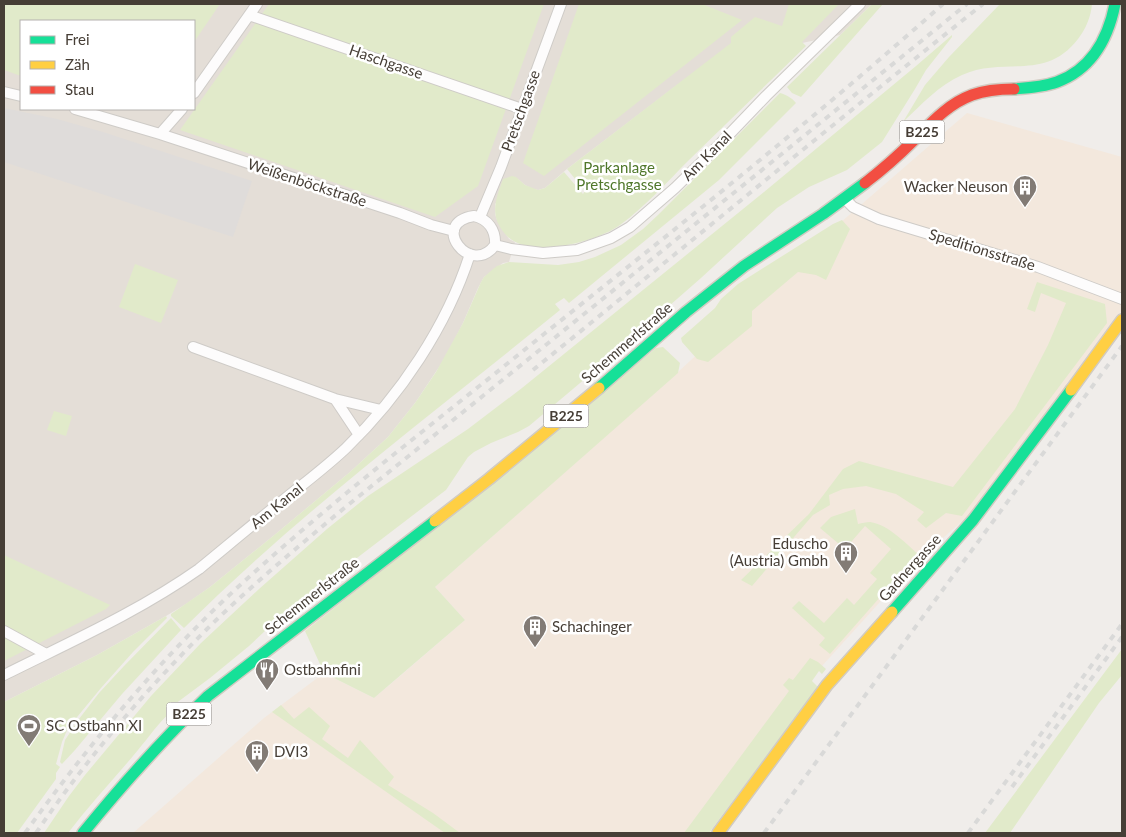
<svg xmlns="http://www.w3.org/2000/svg" width="1126" height="837" font-family="Lato,sans-serif">
  <style>
    .residential { fill: #e4ded7; fill-rule: evenodd }
    .commercial { fill: #f3e8dd }
    .green { fill: #e1eaca }
    .parking { fill: #dfdcda }
    .lines { fill: none; stroke-linecap: round; stroke-linejoin: round }
    .street-casing { stroke: #cecbc7; stroke-width: 12 }
    .fast-casing { stroke: #d1cbc2; stroke-width: 14 }
    .slow-casing { stroke: #d1cbc2; stroke-width: 14 }
    .jam-casing { stroke: #d1cbc2; stroke-width: 14 }
    .street { stroke: #fdfcfc; stroke-width: 10 }
    .fast { stroke: #16e098; stroke-width: 11 }
    .slow { stroke: #ffcf43; stroke-width: 11 }
    .jam { stroke: #f24e42; stroke-width: 11 }
    .rail { stroke: #d9d9d8; stroke-width: 4; stroke-dasharray: 6 6; stroke-linecap: butt }
    .labels { text-anchor: middle; stroke-width: 5; stroke-linejoin: round; paint-order: stroke }
    .shield { fill: #fff; stroke: #7e7872; stroke-width: 1 }
    .shield-label { font-size: 14px; font-weight: bold; fill: #463e36 }
    .street-label { font-size: 15px; fill: #463e36; stroke: #fff }
    .park-label { font-size: 15px; fill: #4f772a; stroke: #fff }
    .poi-label { font-size: 15px; fill: #463e36; stroke: #fff; text-anchor: start }
  </style>
  <rect width="100%" height="100%" fill="#f0edea"/>
  <!-- residential -->
  <path class="residential" d="M4,4H872L840,35L802,43L677,85L567,169L545,188L538,190L533,189L525,185L518,179L495,204V214L497,220L509,239L515,242L509,262L503,263L484,277L478,288L463,323L445,358L415,403L388,437L350,472L278,532L210,587L186,604L166,616L97,655L4,702ZM21,21H194V109H21Z"/>
  <!-- commercial -->
  <path class="commercial" d="M967,113L1122,157V316L968,516L918,560L822,666L685,833H133L264,718L324,673L374,698L399,677L465,620L435,587L678,372L833,229Z"/>
  <!-- green -->
  <path class="green" d="M4,4H220L194,42V21H21V76L4,70Z
    M269,4H544L478,186L435,217L180,130Z
    M579,4H702L742,20L544,176L523,163Z
    M789,4H839L802,42L806,46C767,84 728,122 689,160C667,182 645,207 620,225C597,242 528,260 506,235C489,216 495,201 503,179L512,176L516,177L525,185L538,190L545,188L564,172L583,194L585,191L567,169L731,43V37L755,17L782,26Z
    M872,4H883L801,97L792,93L787,87Z
    M1000,4H1092C1091,16 1086,29 1078,39C1045,82 1004,56 962,75C939,85 921,105 903,122L925,85L949,57Z
    M952,35V37L926,70L915,89L882,142L847,170L809,187L777,208L701,278L605,362L529,426L518,432L491,443L474,452L468,457L446,490L442,493L281,616L249,646L210,678L171,707V712C158,723 149,737 138,750C115,778 90,804 68,833H44L69,796L85,775L151,696L201,643L259,589L327,529L368,496L468,429L522,388L764,192L916,66Z
    M780,93C787,95 792,98 796,103L719,180L569,303L564,298L555,304L560,310C433,414 300,512 184,628L171,616V614L210,587L278,532L350,472L388,437L415,403L436,372L463,323L481,282L484,277L492,270L497,266L509,262L558,265L579,262L595,257L621,245L643,229L658,215Z
    M842,220L850,229L826,280L816,275L798,272L752,311V326L708,362L697,359L682,342L681,338L715,308L721,299L738,284L833,224Z
    M135,264L178,280L161,323L119,307Z
    M1037,282L1105,304L1107,323L962,516L946,513L926,528L917,520L924,512L896,494L866,486L843,489L829,495L830,505L813,515L752,586L741,580L809,514L843,469L859,461L953,487L1015,409L1048,345L1066,303L1041,293L1035,312L1027,309Z
    M663,347L680,363L678,373L435,587L465,620L374,698L324,673L305,631L509,470L656,348Z
    M54,411L72,416L66,436L47,430Z
    M855,509L858,524C862,523 866,522 870,522C889,525 904,542 918,554L830,654L819,645L825,638L792,608L799,601L824,623L847,598L854,605L877,579L870,573L891,549L865,526L845,549L820,528L831,517Z
    M4,555L110,605L106,609L4,661Z
    M166,616L167,618L133,652L101,688L68,728L62,742L56,764L60,767L56,773V779L17,833H4V702L97,655Z
    M171,618L181,630L122,694L75,750L62,764L60,762L65,740L79,719L99,693L124,666Z
    M1122,649V675L1099,703L1010,833H985Z
    M810,658L818,662L826,669L822,674L819,671L812,681L818,687L709,833H684L789,691L783,685L789,678L793,680Z
    M281,705L294,719L309,707L330,726L322,739L348,758L360,740L394,777L388,785L433,813L460,833H445L272,712Z"/>
  <!-- parking -->
  <path class="parking" d="M4,108L57,119L103,132L252,181L233,237L4,162Z"/>
  <g class="lines">
    <!-- street casing -->
    <g class="street-casing">
      <path id="street" d="M249,15L522,109
        M4,92L21,96
        M194,93L257,4
        M75,109L160,134L400,213L431,225L454,231
        M160,134L182,109
        M846,199L849,203L853,207L879,219L1038,267L1122,299
        M474,216C488,219 496,230 495,245C471,278 428,223 474,216Z
        M480,217L501,167L561,4
        M495,245L511,249L543,253L577,250L611,238L630,227L675,188L719,145L766,96L860,4
        M193,347L335,399L381,410
        M335,399L359,435
        M4,631L46,654
        M4,675C70,642 138,612 199,569C226,547 253,524 281,502C303,484 326,467 346,448C400,396 447,326 470,254"/>
    </g>
    <!-- fast casing -->
    <g class="fast-casing">
      <path id="fast" d="M1014,89C1028,88 1043,87 1057,82C1092,69 1108,39 1115,4
        M599,388L686,312L744,266L823,214L865,183
        M892,612L973,520L1071,390
        M83,833C122,785 163,739 208,696L435,521"/>
    </g>
    <!-- slow casing -->
    <g class="slow-casing">
      <path id="slow" d="M1071,390L1122,320
        M435,521L489,479L599,388
        M718,833L827,685L892,612"/>
    </g>
    <!-- jam casing -->
    <g class="jam-casing">
      <path id="jam" d="M865,183C882,170 899,155 914,140C932,122 948,104 972,95C986,90 1000,89 1014,89"/>
    </g>
    <!-- street -->
    <use href="#street" class="street"/>
    <!-- fast -->
    <use href="#fast" class="fast"/>
    <!-- slow -->
    <use href="#slow" class="slow"/>
    <!-- jam -->
    <use href="#jam" class="jam"/>
    <!-- rail -->
    <path class="rail" d="M533,370C683,248 832,125 983,4
      M1012,787L1122,637
      M25,833C85,750 149,672 223,601C324,506 436,422 544,334C679,226 814,119 943,4
      M36,833C85,761 142,694 204,632C246,590 292,552 337,514L967,4
      M764,833L1122,346
      M968,833L1122,624"/>
  </g>
  <!-- icons -->
  <defs>
    <g id="building-pin" transform="scale(1.25)"><path d="M0 17L-7.5 6A9.5 9.5 0 1 1 7.5 6Z" fill="#827b75" stroke="#fff"/><path d="M-4-6H4V6H1V3H-1V6H-4ZM-2.5-4.3h1.7v1.8h-1.7ZM.8-4.3h1.7v1.8H.8ZM-2.5-1h1.7V.8h-1.7ZM.8-1h1.7V.8H.8Z" fill="#fff"/></g>
    <g id="restaurant-pin" transform="scale(1.25)"><path d="M0 17L-7.5 6A9.5 9.5 0 1 1 7.5 6Z" fill="#827b75" stroke="#fff"/><path d="M-5-6h1v4h1v-4h1v4h1v-4h1v5L-1.5 .5V6h-2V.5L-5-1ZM5-6V6H3V1.5H1.5Q1.5-4 5-6Z" fill="#fff"/></g>
    <g id="stadium-pin" transform="scale(1.25)"><path d="M0 17L-7.5 6A9.5 9.5 0 1 1 7.5 6Z" fill="#827b75" stroke="#fff"/><path d="M0-5a6.5 5 0 1 0 0 10a6.5 5 0 1 0 0-10ZM-3.5-1.8h7v3.6h-7Z" fill="#fff"/></g>
  </defs>
  <g fill-rule="evenodd">
    <use href="#building-pin" x="1025" y="187"/>
    <use href="#building-pin" x="846" y="553"/>
    <use href="#building-pin" x="535" y="627"/>
    <use href="#restaurant-pin" x="267" y="670"/>
    <use href="#stadium-pin" x="29" y="726"/>
    <use href="#building-pin" x="257" y="752"/>
  </g>
  <g class="labels">
    <!-- shield labels -->
    <g class="shield">
      <rect x="899.5" y="120.5" width="45" height="23" rx="4"/>
      <rect x="543.5" y="404.5" width="45" height="23" rx="4"/>
      <rect x="166.5" y="702.5" width="45" height="23" rx="4"/>
    </g>
    <g class="shield-label">
      <text x="922" y="137">B225</text>
      <text x="566" y="421">B225</text>
      <text x="189" y="719">B225</text>
    </g>
    <!-- street labels -->
    <g class="street-label">
      <text transform="translate(386 62) rotate(19)" y="5">Haschgasse</text>
      <text transform="translate(521 111) rotate(-70)" y="5">Pretschgasse</text>
      <text transform="translate(707 156) rotate(-45)" y="5">Am Kanal</text>
      <text transform="translate(307 183) rotate(18)" y="5">Weißenböckstraße</text>
      <text transform="translate(982 250) rotate(17)" y="5">Speditionsstraße</text>
      <text transform="translate(627 343) rotate(-41)" y="5">Schemmerlstraße</text>
      <text transform="translate(277 506) rotate(-39)" y="5">Am Kanal</text>
      <text transform="translate(910 568) rotate(-48)" y="5">Gadnergasse</text>
      <text transform="translate(312 596) rotate(-38)" y="5">Schemmerlstraße</text>
    </g>
    <!-- park labels -->
    <g class="park-label">
      <text x="619" y="173">Parkanlage<tspan x="619" dy="17">Pretschgasse</tspan></text>
    </g>
    <!-- poi labels -->
    <g class="poi-label">
      <text x="1008" y="192" text-anchor="end">Wacker Neuson</text>
      <text x="828" y="549" text-anchor="end">Eduscho<tspan x="828" dy="17">(Austria) Gmbh</tspan></text>
      <text x="552" y="632">Schachinger</text>
      <text x="284" y="675">Ostbahnfini</text>
      <text x="46" y="731">SC Ostbahn XI</text>
      <text x="274" y="757">DVI3</text>
    </g>
  </g>
  <!-- border -->
  <rect width="1126" height="837" fill="none" stroke="#463e36" stroke-width="10"/>
  <!-- legend -->
  <rect x="20" y="20" width="175" height="90" fill="#ffffff" stroke="#b5b2af"/>
  <rect x="30" y="36" width="25" height="8" fill="#16e098" stroke="#b5b2af"/>
  <text x="65" y="45" font-size="15" fill="#463e36">Frei</text>
  <rect x="30" y="61" width="25" height="8" fill="#ffcf43" stroke="#b5b2af"/>
  <text x="65" y="70" font-size="15" fill="#463e36">Zäh</text>
  <rect x="30" y="86" width="25" height="8" fill="#f24e42" stroke="#b5b2af"/>
  <text x="65" y="95" font-size="15" fill="#463e36">Stau</text>
</svg>
